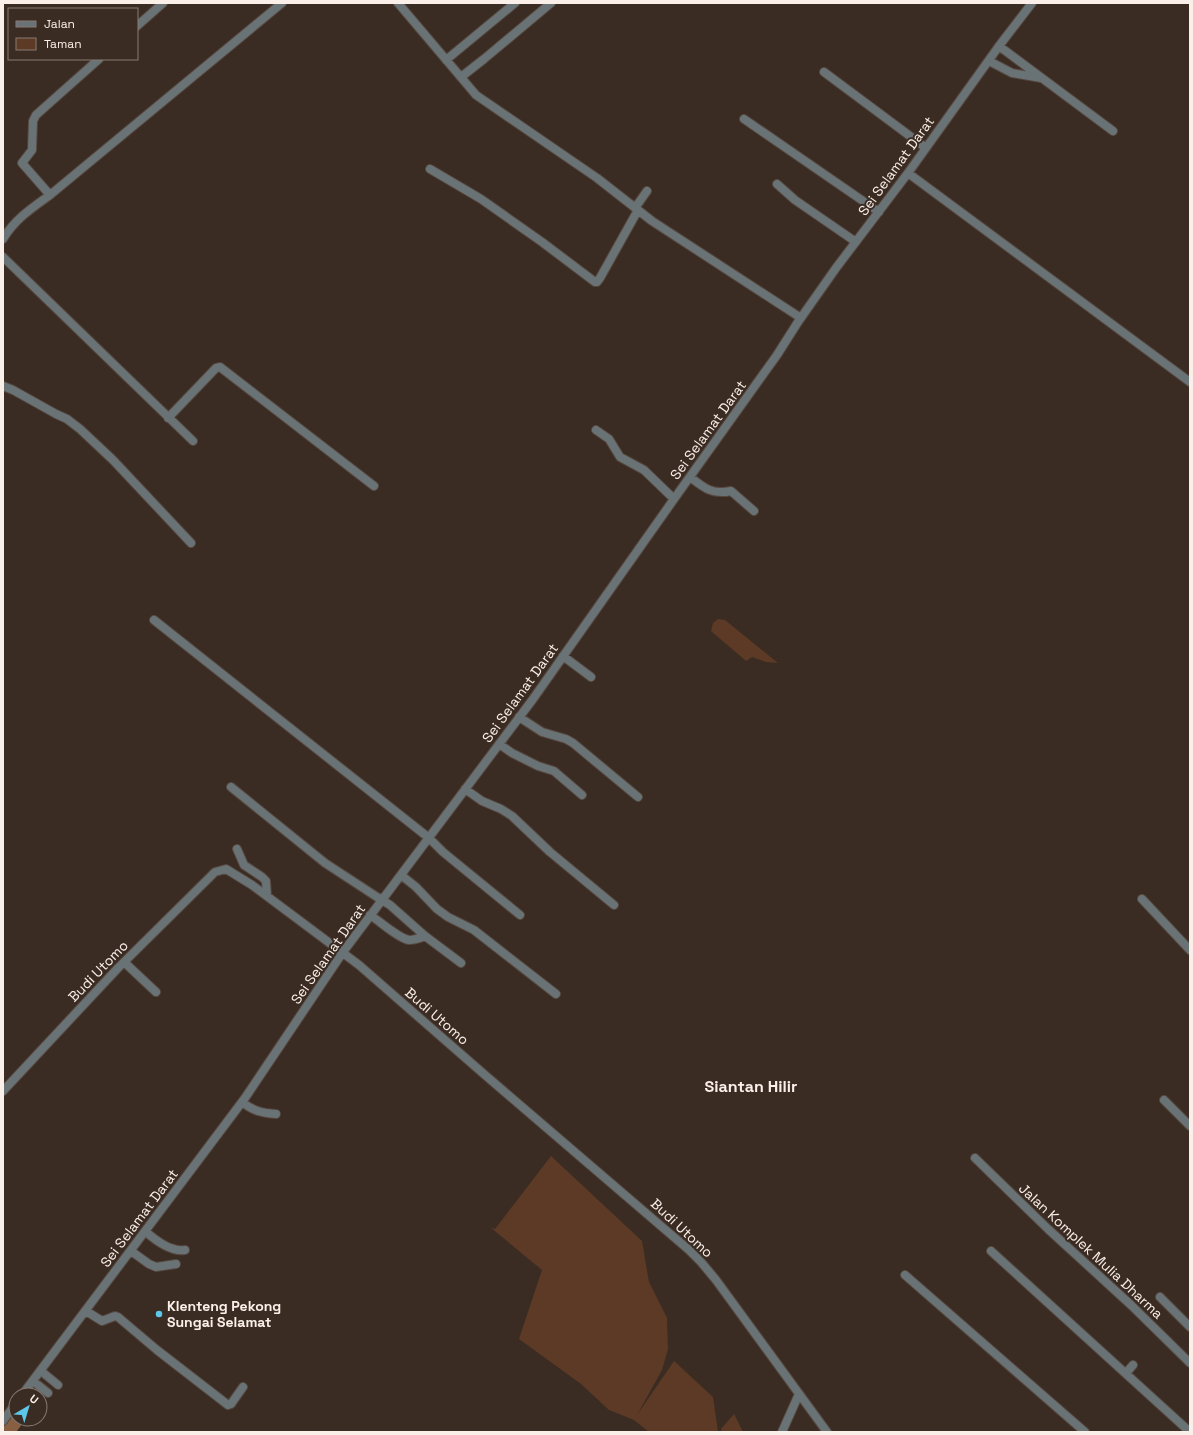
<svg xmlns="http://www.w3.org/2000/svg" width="1193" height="1435" font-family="'Space Grotesk',sans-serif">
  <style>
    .green { fill: #5c3a25 }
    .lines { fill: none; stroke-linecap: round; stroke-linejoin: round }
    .river { stroke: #895f44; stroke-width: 13 }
    .minor-casing { stroke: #56473f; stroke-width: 10 }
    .minor { stroke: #697376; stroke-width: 8 }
    .poi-dot { fill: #5cc7e8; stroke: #3b2c23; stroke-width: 1.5 }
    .labels { text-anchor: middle; stroke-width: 4; stroke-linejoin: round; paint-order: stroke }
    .street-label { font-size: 14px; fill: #faf0e9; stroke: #3b2c23 }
    .poi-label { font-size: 14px; font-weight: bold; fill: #faf0e9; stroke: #3b2c23; text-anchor: start }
    .quarter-label { font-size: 16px; font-weight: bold; fill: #faf0e9; stroke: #3b2c23 }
  </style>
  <rect width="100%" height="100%" fill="#3b2c23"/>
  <!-- green -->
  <path class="green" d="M718,619L725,620L778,663L766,662L752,657L746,661L711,631L713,623Z
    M551,1156L642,1241L649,1282L667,1318L668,1349L662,1370L637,1415L674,1361L713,1397L718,1432H649L634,1420L609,1410L581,1384L519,1339L542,1270L490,1227L495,1229Z
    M734,1414L743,1432H722L721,1429Z"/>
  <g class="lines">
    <!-- river -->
    <path class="river" d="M8,1432L17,1420"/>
    <!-- minor casing -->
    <g class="minor-casing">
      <path id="minor" d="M398,3L476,95L597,178L652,221L801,318
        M137,26L163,3
        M999,46L1113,131
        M446,60L515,3
        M989,61L1012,73L1041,78
        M824,72L926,148
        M461,77L484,59L551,3
        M744,119L879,212
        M430,169L481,199L542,242L595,282H597L600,278L638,210
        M908,173L1190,382
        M777,184L795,200L856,242
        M50,195L22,163L32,150L33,121L36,115L99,59
        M635,208L647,191
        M3,239C15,219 32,208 50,195L282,3
        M3,257L193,441
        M3,386L13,390L56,414L67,419L80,429L113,460L191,543
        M168,418L216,368L220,367L374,486
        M596,430L609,439L620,457L644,470L674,499
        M690,477C704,488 712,495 731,491L754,511
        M154,620L429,838L443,852L520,915
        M563,656L591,677
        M519,717L542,732L566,739L573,743L638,797
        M499,744L512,753L538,766L554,771L582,795
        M231,787L325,863L377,897L390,905L425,936L461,963
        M465,789L482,801L501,809L512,816L550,852L614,905
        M237,849L244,865L262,877L266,881L267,896
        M401,875L416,887L437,909L448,917L474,930L556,994
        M1142,899L1190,950
        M370,915C381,922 398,938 409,940C414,940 420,938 425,936
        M124,962L156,992
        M3,1091L118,968L215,872L226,869L252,885L359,965L485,1075L689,1250L701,1262L716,1280L827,1432
        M1164,1100L1190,1126
        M242,1102C253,1111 262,1113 276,1114
        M975,1158L1048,1229L1131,1305L1190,1363
        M145,1231C155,1240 171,1252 185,1250
        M131,1251L149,1264L156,1267L176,1264
        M991,1251L1190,1432
        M905,1275L1085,1432
        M1160,1297L1190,1327
        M86,1311L102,1321L115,1316L118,1317L157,1350L228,1405L231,1404L243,1387
        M41,1371L58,1385
        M1126,1373L1133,1365
        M33,1381L48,1393
        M22,1395L245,1098L343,952L533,699L674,499L777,355L798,322L836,268L908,173L999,46L1032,3
        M3,1421L16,1403
        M782,1432L799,1394"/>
    </g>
    <!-- minor -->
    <use href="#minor" class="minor"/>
  </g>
  <!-- markers -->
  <circle class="poi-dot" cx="159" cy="1314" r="4"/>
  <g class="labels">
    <!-- street labels -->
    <g class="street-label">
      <text transform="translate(896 166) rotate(-54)" y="5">Sei Selamat Darat</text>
      <text transform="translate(708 430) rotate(-54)" y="5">Sei Selamat Darat</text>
      <text transform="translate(520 693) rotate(-54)" y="5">Sei Selamat Darat</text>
      <text transform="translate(328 954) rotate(-55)" y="5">Sei Selamat Darat</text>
      <text transform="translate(98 971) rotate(-46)" y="5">Budi Utomo</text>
      <text transform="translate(437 1016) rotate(41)" y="5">Budi Utomo</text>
      <text transform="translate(139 1218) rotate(-53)" y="5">Sei Selamat Darat</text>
      <text transform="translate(682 1228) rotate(43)" y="5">Budi Utomo</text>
      <text transform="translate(1091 1251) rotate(43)" y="5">Jalan Komplek Mulia Dharma</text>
    </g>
    <!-- poi labels -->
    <g class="poi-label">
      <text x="167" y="1311">Klenteng Pekong<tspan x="167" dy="16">Sungai Selamat</tspan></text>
    </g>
    <!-- quarter labels -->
    <g class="quarter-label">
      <text x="751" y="1092">Siantan Hilir</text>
    </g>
  </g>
  <!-- border -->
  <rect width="1193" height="1435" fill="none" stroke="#faf0e9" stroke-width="8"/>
  <!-- legend -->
  <rect x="8" y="8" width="130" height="52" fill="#3b2c23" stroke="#877a72"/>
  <rect x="16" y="21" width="20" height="6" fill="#697376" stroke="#877a72"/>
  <text x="44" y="28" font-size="12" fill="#faf0e9">Jalan</text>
  <rect x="16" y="38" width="20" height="12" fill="#5c3a25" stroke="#877a72"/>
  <text x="44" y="48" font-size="12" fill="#faf0e9">Taman</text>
  <!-- north arrow -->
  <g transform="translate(28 1407) rotate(38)"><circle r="19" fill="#3b2c23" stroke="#877a72"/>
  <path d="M0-3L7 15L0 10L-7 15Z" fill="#5cc7e8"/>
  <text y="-6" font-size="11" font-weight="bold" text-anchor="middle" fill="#faf0e9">U</text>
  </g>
</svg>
